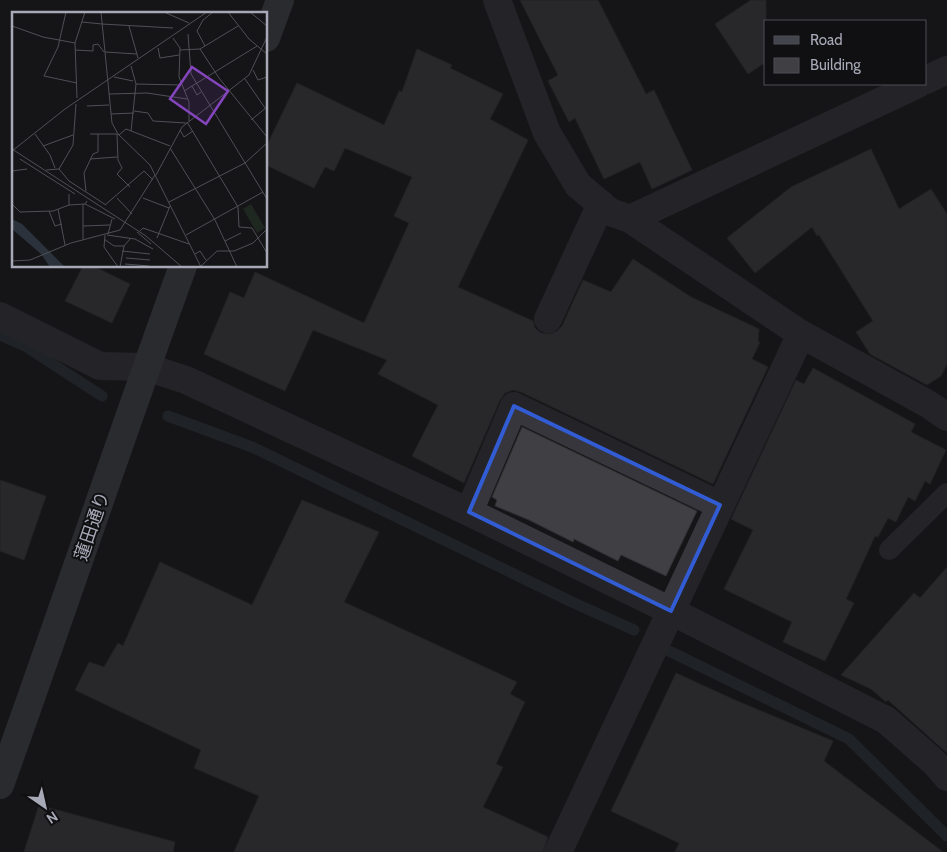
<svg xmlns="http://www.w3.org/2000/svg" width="947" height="852" font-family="Cabin,'Noto Sans JP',sans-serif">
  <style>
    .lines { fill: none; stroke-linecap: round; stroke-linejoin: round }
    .stream { stroke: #2b323b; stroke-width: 11 }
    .building { fill: #3f3f44; stroke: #302f33 }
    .service { stroke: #36363c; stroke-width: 20 }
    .minor { stroke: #36363c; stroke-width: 28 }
    .tertiary { stroke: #36363c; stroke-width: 28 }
    .secondary { stroke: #44454c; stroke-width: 28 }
    .marked { fill: none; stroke: #325cd3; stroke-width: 4; stroke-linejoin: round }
    .labels { text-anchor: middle; stroke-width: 4; stroke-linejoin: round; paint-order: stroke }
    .street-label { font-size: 18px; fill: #a7a9b7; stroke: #101012 }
    .inset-road { fill: none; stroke: #4f5057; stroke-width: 1 }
    .view { fill: #8445bd; fill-opacity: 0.15; stroke: #8445bd; stroke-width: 2.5 }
    .inset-edge { fill: none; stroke: #a7a9b7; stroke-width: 2.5 }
  </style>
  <rect width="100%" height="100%" fill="#151517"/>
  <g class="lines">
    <!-- stream -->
    <path class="stream" d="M0,335L25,346L102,396
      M168,416L252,447L574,603L634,630
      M669,651L849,739L947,836"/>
  </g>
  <!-- building -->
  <path class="building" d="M520,0H598L646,94L654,90L692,170L652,189L640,162L604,179L575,118L569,122L548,81L558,75Z
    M751,0H766V62L748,74L715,24Z
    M417,49L452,65L450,68L503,94L490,119L528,140L458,287L533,321L535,328L541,333L550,334L557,331L562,326L583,280L611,292L633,259L691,297L759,329L758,341L760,342L752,359L768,367L713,484L521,392L513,390L505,393L500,400L464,483L412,456L438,405L378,374L387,360L313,330L285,391L204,354L230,292L244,298L255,272L364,323L409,223L394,216L412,177L345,148L334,171L325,167L314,188L266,165V147L297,83L384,125L399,91L402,92Z
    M871,149L899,209L931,189L947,214V364L941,376L927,385L870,354L856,332L873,321L819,235L817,236L812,227L755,273L727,238L791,187Z
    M83,266H93L130,284L112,323L65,301Z
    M813,368L915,424L911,432L946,450L930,484L925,481L915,501L908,497L896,522L888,518L878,537L875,536L846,599L854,603L825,661L783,642L792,622L724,589L753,530L731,519L796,380L804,384Z
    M522,427L697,511L666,576L621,555L618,561L574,539L573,542L529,520L495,506L497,500L492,497Z
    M0,480L46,496L24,560L0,551Z
    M302,500L379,532L344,602L517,682L510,694L525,702L496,764L503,767L483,807L548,837L543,852H234L259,796L194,768L201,750L75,690L89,662L104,667L118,643L123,646L160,562L252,605Z
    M947,567V753L888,700L886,702L871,689L841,675L914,593L920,598Z
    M676,673L735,700L833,741L824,761L943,852H675L679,843L611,811Z
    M39,805L175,842L173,852H24Z"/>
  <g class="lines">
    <!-- service -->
    <path class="service" d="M889,550L947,493"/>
    <!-- minor -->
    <path class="minor" d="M497,0L547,133L578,185L610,212L630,219L801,334L928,404L947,417
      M926,80L947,70
      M630,219L918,84
      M548,319L601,204
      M146,367L186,380L469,512L671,611L886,720L935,763L947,777
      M469,512L514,406L720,505
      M558,852L801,334"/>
    <!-- tertiary -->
    <path class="tertiary" d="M0,316L100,366L146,367"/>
    <!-- secondary -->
    <path class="secondary" d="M266,38L280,0
      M0,785C62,613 120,439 183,266"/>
  </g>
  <!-- marked area -->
  <path d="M0 0H947V852H0ZM514,406L720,505L671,611L469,512Z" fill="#151517" fill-opacity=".55" fill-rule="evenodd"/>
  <path class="marked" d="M514,406L720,505L671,611L469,512Z"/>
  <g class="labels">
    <!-- street labels -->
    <g class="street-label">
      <text transform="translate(92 526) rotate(-71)" y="6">蓮田通り</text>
    </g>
  </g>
  <!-- overview -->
  <g transform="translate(12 12)">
    <rect width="255" height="255" fill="#151517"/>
    <path d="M239,192L253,216L245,221L231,197Z" fill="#1f2721"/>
    <path d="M0,207L10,212L53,255H38L29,242L0,217Z" fill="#2b323b"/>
    <path class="inset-road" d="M54,0L46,35L32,64L65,71M89,0L100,111L106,122L138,153L189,255M152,0L177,11M216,0L237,27L255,42M238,0L255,14M70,10L90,12M90,12L161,16M0,14L31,25L63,31M117,14L126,46M176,22L179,62L255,187M161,26L168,36L167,65L177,90V109M193,34L185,19L191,8L201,0M146,36L148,46L167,43M188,37L207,66L255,125M63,38L81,39V33L86,32L92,40M168,38L188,37L226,14M93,40L125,42M119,54L124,72L119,119M241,58L246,68L255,65M102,65L121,69M233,67L253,96M124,72L169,73M180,74L185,83L189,80M172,79L245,34M97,82L135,81L175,87M65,86L63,31L73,0M75,94L97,93M122,99L136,101L141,109L174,111M99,102L122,101M239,108L255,95M175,110L226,195L227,215L240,216L255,241M168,118L172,125L181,119M23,122L38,143L43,156M86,122H106M105,122L106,148L110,156L105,162L118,175M107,123L114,117L158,134M31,134L61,123M158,136L203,208L225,255M0,137L134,224L170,255M0,139L53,97L195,0M8,147L63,182M78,147L105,145M47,157L61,133L64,92M34,158L47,157L57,169L94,193M0,159L15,157M144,163L170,115L237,63L255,25M74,179L72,161L81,142L86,140V122H78M57,182V193L73,192L75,189M105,186L120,202M131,186L157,196M157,190L233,151L255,131M0,192L8,200L41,199L57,193M71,192V227M73,192L103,207M93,193L132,159L141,168M46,197L53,233M37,199L43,214L50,212M71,214L98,213M128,219L131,216L177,232M125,220L139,232M96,222L100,207M93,223L92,235L106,255M95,223L123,227L141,237M174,223L251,180M145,226L158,194M92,227L102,234H112L118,227M213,229L229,221M110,239L138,242M183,242L188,239L194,248M114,246L138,248M0,249L18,248L59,231L108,218L143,163M113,252L137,254M189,254L205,239H222L241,231L255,217M108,255L112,234"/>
    <path class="view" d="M180,55L216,79L194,112L158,87Z"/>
    <rect width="255" height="255" class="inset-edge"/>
  </g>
  <!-- legend -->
  <rect x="764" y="20" width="162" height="65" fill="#101012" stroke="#4c4d54"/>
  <rect x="774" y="36" width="25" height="8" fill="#44454c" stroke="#4c4d54"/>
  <text x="810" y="45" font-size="15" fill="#a7a9b7">Road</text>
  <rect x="774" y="58" width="25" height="15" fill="#3f3f44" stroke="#4c4d54"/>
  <text x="810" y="70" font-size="15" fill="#a7a9b7">Building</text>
  <!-- north arrow -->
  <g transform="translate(45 807) rotate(146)" stroke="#101012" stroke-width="4" paint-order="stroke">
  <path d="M0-4L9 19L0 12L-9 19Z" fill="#a7a9b7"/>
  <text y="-8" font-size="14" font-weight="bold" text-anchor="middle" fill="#a7a9b7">N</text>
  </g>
</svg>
